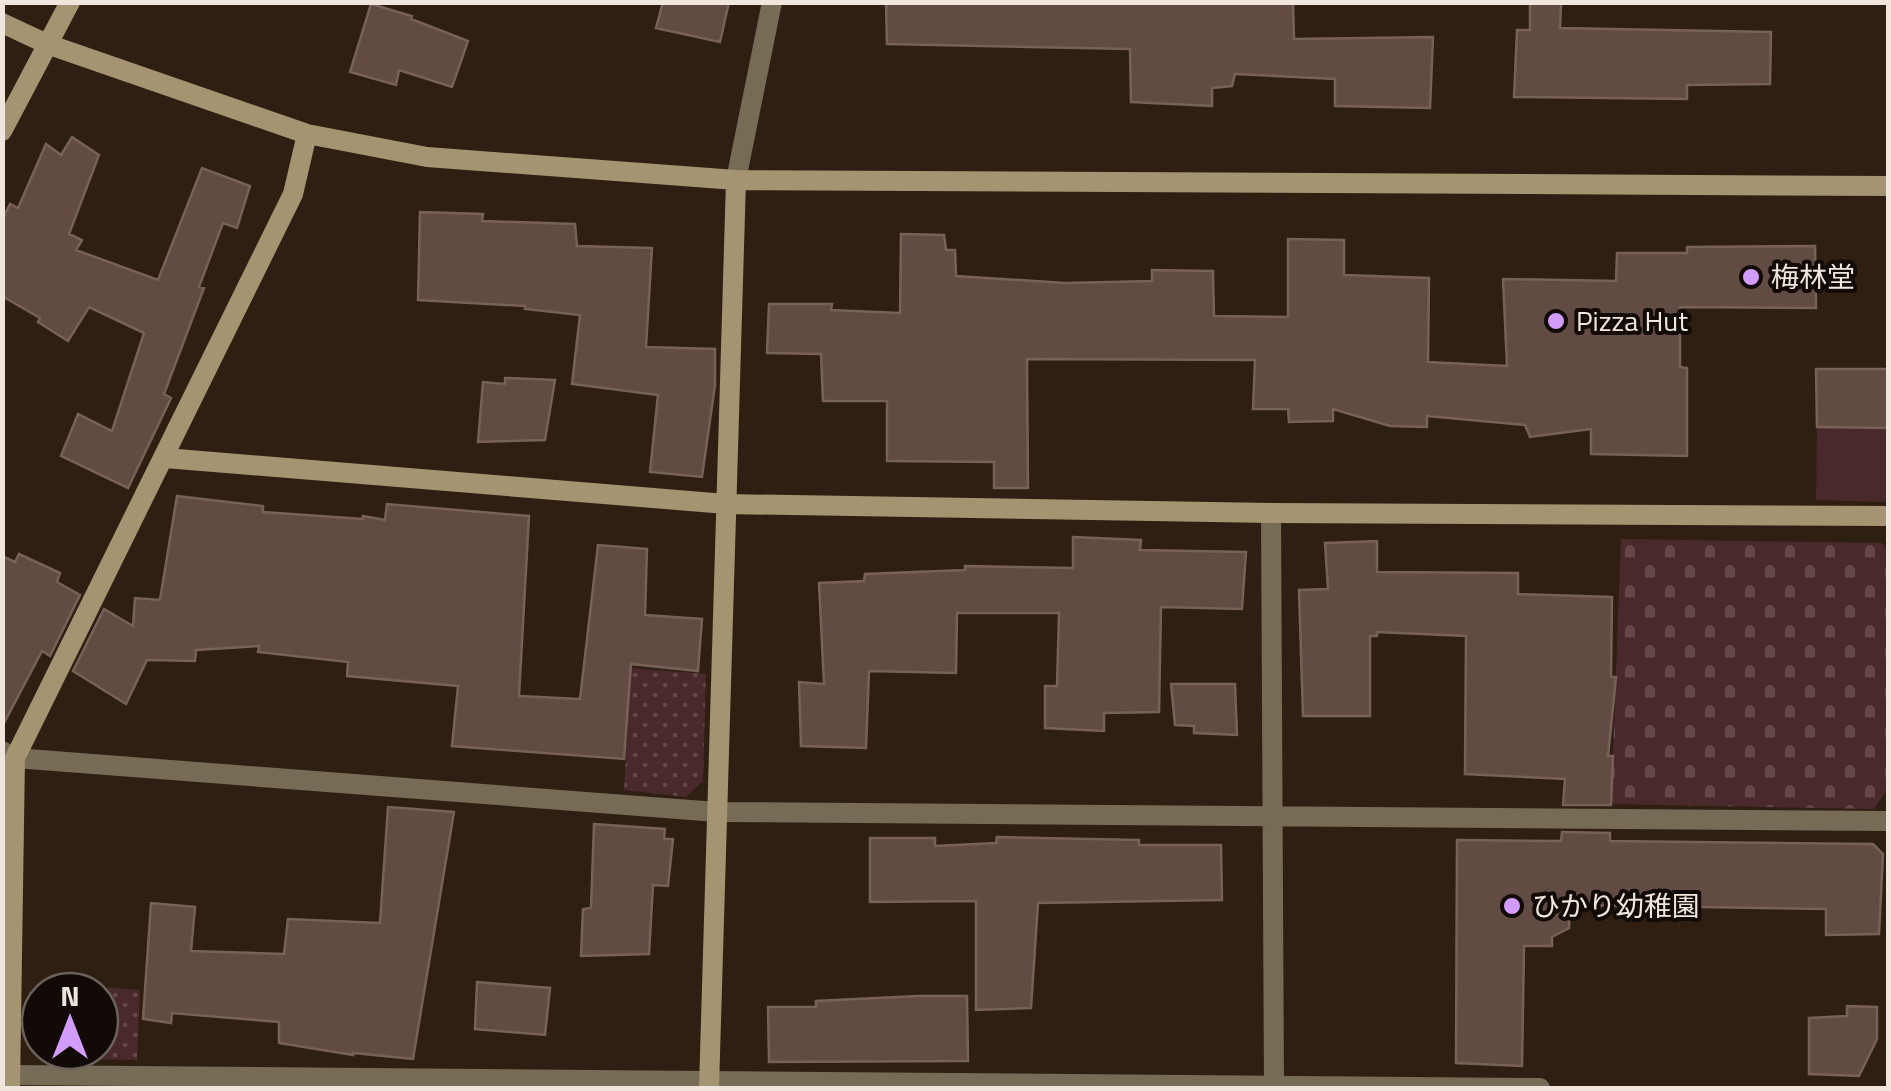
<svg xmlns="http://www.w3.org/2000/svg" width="1891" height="1091" font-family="'Titillium Web','Noto Sans JP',sans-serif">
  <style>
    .grass { fill: url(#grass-dots) }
    .cemetery { fill: url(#cemetery-stones) }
    .garden { fill: #49292b }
    .building { fill: #614b43; stroke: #786159; stroke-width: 2.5 }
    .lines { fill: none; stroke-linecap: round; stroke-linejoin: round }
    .street { stroke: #766b55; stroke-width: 20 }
    .secondary { stroke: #a59471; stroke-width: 20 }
    .poi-dot { fill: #d29cfd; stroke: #110a06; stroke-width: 4 }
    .labels { text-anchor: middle; stroke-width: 8; stroke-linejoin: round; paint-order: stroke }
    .poi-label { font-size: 28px; fill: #f1e6de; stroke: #110a06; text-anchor: start }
  </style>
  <defs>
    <pattern id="grass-dots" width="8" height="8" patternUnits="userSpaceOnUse" patternTransform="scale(2.5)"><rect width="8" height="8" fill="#49292b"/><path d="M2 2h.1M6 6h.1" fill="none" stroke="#644849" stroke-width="1.8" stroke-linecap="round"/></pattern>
    <pattern id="cemetery-stones" width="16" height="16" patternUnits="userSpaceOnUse" patternTransform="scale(2.5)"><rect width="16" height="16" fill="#49292b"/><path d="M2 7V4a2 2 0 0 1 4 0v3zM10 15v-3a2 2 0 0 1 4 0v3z" fill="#644849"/></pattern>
  </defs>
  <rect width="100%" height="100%" fill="#2e1f12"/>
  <!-- grass -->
  <path class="grass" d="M631,668L706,674L703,781L686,797L624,790Z
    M40,982L140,990L137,1060L53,1059L45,1051H100V991H40V1046Z"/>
  <!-- cemetery -->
  <path class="cemetery" d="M1621,539L1882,543L1888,552V788L1874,809L1611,804Z"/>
  <!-- garden -->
  <path class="garden" d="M1817,427L1888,428V499L1885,502L1816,500Z"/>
  <!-- building -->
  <path class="building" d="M663,2H729L720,42L656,28Z
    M886,2H1293L1294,39L1433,37L1430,108L1335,106V79L1235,74L1232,86L1212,88V106L1131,102L1130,49L887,44Z
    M1530,2H1561L1560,28L1771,32L1770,84L1687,85V99L1514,97L1517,30H1530Z
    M371,4L412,16L411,19L468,41L452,87L399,70L396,85L350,72Z
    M72,137L99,155L69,234L82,240L76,250L158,280L202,168L250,186L237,228L223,223L199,287L204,288L164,394L171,398L128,488L61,456L78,414L112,431L144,333L89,307L68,341L38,322L40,318L2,296V220L10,204L18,208L46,144L61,155Z
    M420,212L483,214L482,221L575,224L577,246L652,248L646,347L715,349V385L702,477L650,472L658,395L572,384L580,315L525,309V306L418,300Z
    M901,234L944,235L946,250H955L956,276L1065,283L1152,281V270L1213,271L1214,316L1288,317V239L1344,240V275L1429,278L1428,362L1507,366L1503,279L1616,281L1617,253H1687V247L1815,246L1816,308L1680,307V367L1687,368V456L1591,454V429L1530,437L1525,425L1427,416V427L1390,426L1333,409V421L1289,422L1288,409H1253L1255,360L1027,359L1028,488H994V462L887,461V401H823L821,354L767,353L769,304H832L831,310L900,313Z
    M1816,369H1888V428L1817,427Z
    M505,378L555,380L545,440L478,442L483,382L505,384Z
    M177,496L263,506V512L363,519V516L385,520L387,504L529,516L519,696L580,699L598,545L647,549L645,615L702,619L698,671L631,664L624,759L452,746L458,686L347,676L348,662L258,652L259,646L196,650L195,661L147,660L126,704L73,671L104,609L133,626L135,598L160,600Z
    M1073,537L1141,540L1140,550L1246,552L1242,609L1161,607L1159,712L1104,713V731L1045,728V686H1057L1059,613H957L956,673L869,671L866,748L801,746L799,682L824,684L819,583L864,581L865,574L965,570V566L1073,568Z
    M1377,541V572L1518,573V594L1612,597L1611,677H1616L1608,756H1613L1611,805H1563L1565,779L1465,774L1466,636L1377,632V636H1370V716H1303L1299,590L1328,589L1325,543Z
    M19,554L60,573L57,582L80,595L50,656L42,651L2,727V556L15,562Z
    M1171,684H1235L1237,735L1194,733V726L1175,725Z
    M388,807L454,812L413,1059L353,1053V1055L279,1043V1022L172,1013L171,1023L143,1019L151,903L195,907L191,951L284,954L288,919L380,923Z
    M594,824L665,829L664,839H673L668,886L653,885L649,954L581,956L583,909L591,908Z
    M1562,832L1610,833V841L1873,844L1883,854L1879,934L1826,935V909L1570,905L1569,928L1552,937V946H1524L1522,1066L1456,1063L1457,840L1561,841Z
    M997,837L1139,840V845H1221L1222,900L1038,903L1031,1008L976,1010V901L870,902V838H935V846L996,843Z
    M477,982L550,988L545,1035L475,1029Z
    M917,996H967L968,1061L769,1062L768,1007H816V1001Z
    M1847,1006L1877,1007V1039L1859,1076L1809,1074V1018L1847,1016Z"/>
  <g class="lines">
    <!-- street -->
    <path class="street" d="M736,180L772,2
      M1271,513L1274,1088
      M2,751L15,758L717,812L1888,821
      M10,1075L1540,1088"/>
    <!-- secondary -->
    <path class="secondary" d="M2,23L47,44L307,134L427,157L736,180L1888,186
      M2,131L70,2
      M165,458L726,504L1271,513L1888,516
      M10,1088L15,758L293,194L307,134
      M709,1088L736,180"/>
  </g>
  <!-- markers -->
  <g class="poi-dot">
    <circle cx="1751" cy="277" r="10"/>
    <circle cx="1556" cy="321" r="10"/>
    <circle cx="1512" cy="906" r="10"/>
  </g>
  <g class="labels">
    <!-- poi labels -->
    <g class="poi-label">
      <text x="1771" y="287">梅林堂</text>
      <text x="1576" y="331">Pizza Hut</text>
      <text x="1532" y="916">ひかり幼稚園</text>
    </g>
  </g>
  <!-- border -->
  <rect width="1891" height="1091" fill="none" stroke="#f1e6de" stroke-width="10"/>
  <!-- north arrow -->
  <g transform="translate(70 1021)"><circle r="48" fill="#110a06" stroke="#6b625c" stroke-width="2.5"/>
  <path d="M0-8L18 38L0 25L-18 38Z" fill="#d29cfd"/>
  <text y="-15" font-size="28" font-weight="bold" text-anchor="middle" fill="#f1e6de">N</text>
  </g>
</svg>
